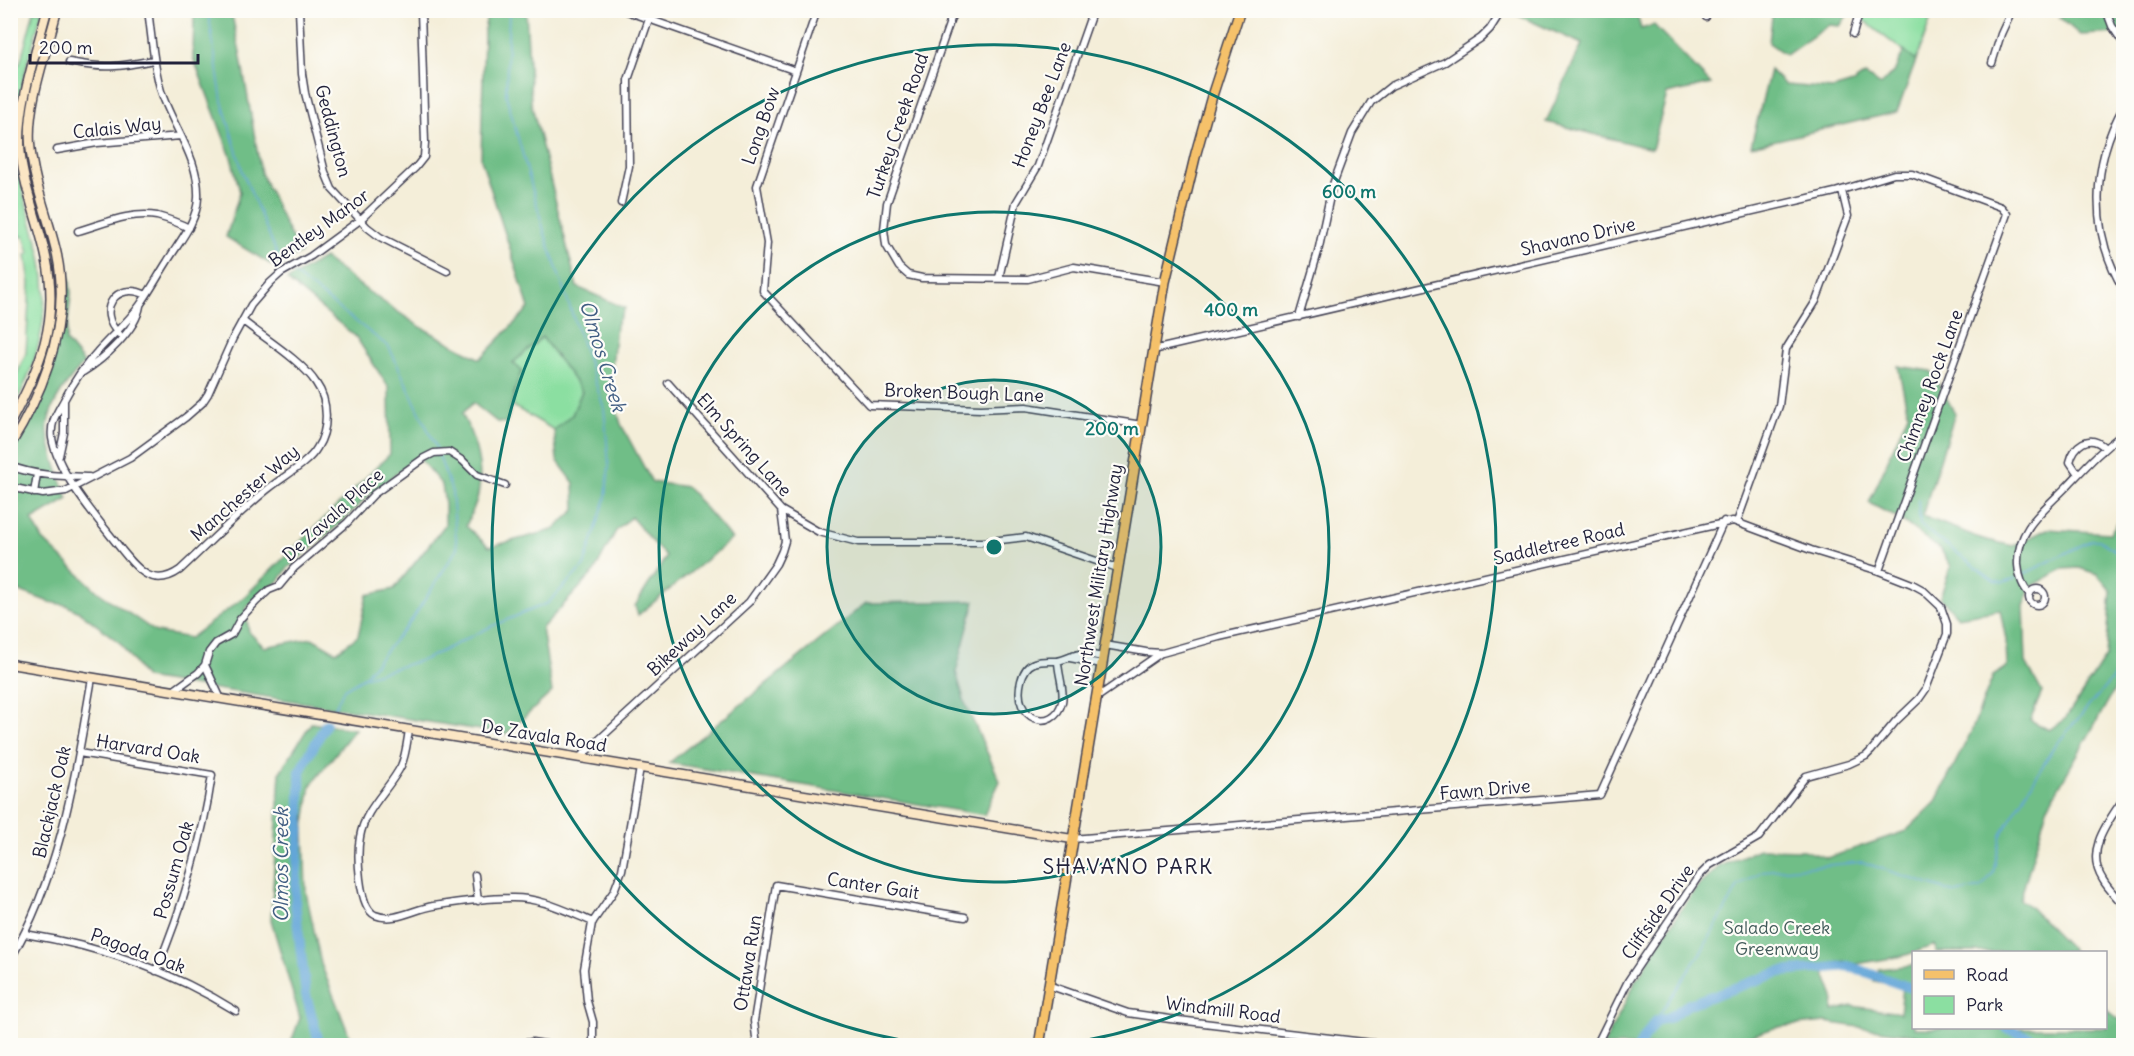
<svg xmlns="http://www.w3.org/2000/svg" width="2134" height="1056" font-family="Delius,sans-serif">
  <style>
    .green { fill: #8bdfa1; stroke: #56806e; stroke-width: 1.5 }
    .forest { fill: #70be87; stroke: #497061; stroke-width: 1.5; fill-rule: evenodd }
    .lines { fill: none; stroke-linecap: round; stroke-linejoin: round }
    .stream { stroke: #64a6d8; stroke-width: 1.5 }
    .river { stroke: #64a6d8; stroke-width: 10 }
    .street-casing { stroke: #424153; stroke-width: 9 }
    .secondary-casing { stroke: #424153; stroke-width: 11 }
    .primary-casing { stroke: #424153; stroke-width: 12 }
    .street { stroke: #fff; stroke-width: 6 }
    .secondary { stroke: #fbe6c4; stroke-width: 8 }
    .primary { stroke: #f5c16b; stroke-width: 9 }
    .ring { fill: none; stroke: #0f766e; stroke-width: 3 }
    .labels { text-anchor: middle; stroke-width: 4.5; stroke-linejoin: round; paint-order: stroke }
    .street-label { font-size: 18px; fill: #22223b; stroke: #fdfcf7 }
    .park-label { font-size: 18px; fill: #425b5a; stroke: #fdfcf7 }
    .water-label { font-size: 20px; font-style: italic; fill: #405d82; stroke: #fdfcf7 }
    .quarter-label { font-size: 21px; letter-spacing: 1.5px; fill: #22223b; stroke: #fdfcf7 }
    .centre { fill: #0f766e; stroke: #fdfcf7; stroke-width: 3 }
    .ring-label { font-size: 18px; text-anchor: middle; font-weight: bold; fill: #0f766e; stroke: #fdfcf7; stroke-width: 4.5; stroke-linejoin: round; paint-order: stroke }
  </style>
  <rect width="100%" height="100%" fill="#fdfcf7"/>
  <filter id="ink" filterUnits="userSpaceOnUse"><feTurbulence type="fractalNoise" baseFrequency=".0167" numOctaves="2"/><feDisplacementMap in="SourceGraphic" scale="12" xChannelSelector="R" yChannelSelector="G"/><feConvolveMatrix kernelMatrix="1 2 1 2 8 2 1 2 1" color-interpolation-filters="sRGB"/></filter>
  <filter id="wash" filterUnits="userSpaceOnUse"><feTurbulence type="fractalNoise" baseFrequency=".008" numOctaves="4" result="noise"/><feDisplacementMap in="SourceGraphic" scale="24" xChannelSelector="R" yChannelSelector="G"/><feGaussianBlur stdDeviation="1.35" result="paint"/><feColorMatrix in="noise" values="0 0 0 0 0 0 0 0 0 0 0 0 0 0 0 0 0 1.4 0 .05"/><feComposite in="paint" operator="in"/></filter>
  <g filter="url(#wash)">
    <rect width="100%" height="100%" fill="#f4eed9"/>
    <!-- green -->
    <path class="green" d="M34,11H42C32,50 15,96 15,136C15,175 29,211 39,248C53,304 40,362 11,411V389L26,353L30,283L26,255L29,253L24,236L20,237V229L11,183V75L14,63L20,64Z
      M1864,11H1918L1930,21L1916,61L1862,19Z
      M542,337L582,391L572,415L554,430L513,406L514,386L522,372L513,363Z"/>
    <!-- forest -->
    <path class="forest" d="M192,11H231L240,52L261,173L288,231L301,253L275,267L226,237L240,192L231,157L193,57L194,16Z
      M488,11H526L531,102L577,287L625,308L616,325L610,389L621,424L652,482L687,487L732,539L638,615L635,606L666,557L631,517L616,531L594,572L542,628L552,692L506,734L145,678L120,643L81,613L66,605L49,602L20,591L11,594L10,552L13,550L10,528L11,451L43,391L63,283L69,274L71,294L66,341L84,363C69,380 52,400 48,423C45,437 62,484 68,499L32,520L43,540L98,592L156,632L190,638L242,599L390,454L389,388L356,337L287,280L324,258L369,292L419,326L480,359L529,308L481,159L484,30ZM542,337L582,391L572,415L554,430L557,460L574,483L575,510L553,530L489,547L466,526C470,516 476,505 478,495C484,467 475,439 462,414L473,403L497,422L506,423C513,405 513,388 522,371L513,363ZM418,457L442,485L445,505V525L394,589L367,595L358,636L336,652L312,638L264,647L249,632L245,609L270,587L278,582L288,568L337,526L370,494Z
      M1508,11H1636L1641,29L1654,25L1711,84L1667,94L1652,149L1546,122L1582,44Z
      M1769,11V10L1850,11L1840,26L1829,25L1786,55L1769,43L1772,17Z
      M2067,11H2123V37L2120,33L2080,35L2059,17Z
      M1904,51L1916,61L1897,112L1751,146L1770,70L1785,85L1833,89L1853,83L1865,75L1881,85L1895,70Z
      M1898,366L1931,371L1955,413L1922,516L1983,539L2013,546L2047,529L2110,533L2123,515V675L2047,808L2020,900L2029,906L2074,952H1936L1935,945L1903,956L1851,965L1844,961L1822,966L1834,997L1833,1011L1852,1006L1900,1013L1903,987L1874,981L1879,969L1913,965L1914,1028H2106V1009L2123,1022V1045H1961L1934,1038L1825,1022L1777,1027L1739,1040L1731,1045L1603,1046L1637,979L1666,932L1697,887L1720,866L1759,849L1803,850L1827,858L1906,831L1935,803L1971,732L1993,676L2007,667L2006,640L2000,610L1958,617L1940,597L1951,566L1941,550L1901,520L1869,503L1908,414ZM2079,568L2097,574L2111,591L2106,656L2066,718L2049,730L2030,720L2042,692L2026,663L2024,606L2031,587L2062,569Z
      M975,601L956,672L965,703L1000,781L984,815L669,763L866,603Z
      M311,723L355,729L311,785L304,829L306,892L321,964L353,1045H290L300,1018L271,920L280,772Z"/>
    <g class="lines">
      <!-- stream -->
      <path class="stream" d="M208,10L222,101L243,173L277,254L284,265
        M294,274L389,347L437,449
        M1918,500L1920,525L1994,581L2004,582L2016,578
        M2124,533L2118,547L2124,566
        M2024,574L2092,540H2099L2119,553
        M364,677L413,618L457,549L452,492L439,456
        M334,709L344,689L364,677L426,659L492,626L548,603L584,566L606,497L609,465L604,408L545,234L506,95L509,10
        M1655,1021L1703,949L1738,887L1762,871L1862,862L1955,893L1981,888L1993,873L2001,835L2054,747L2117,673L2124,659"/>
      <!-- river -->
      <path class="river" d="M2007,1028L2050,1046
        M320,1046L306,995L295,903L300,818V771L326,724
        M1639,1046L1655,1021L1668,1018L1689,1004L1780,972L1848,966L1914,989"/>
    </g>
  </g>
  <g filter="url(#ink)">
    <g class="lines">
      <!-- street casing -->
      <g class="street-casing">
        <path id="street" d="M148,10C152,38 153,64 161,91C172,126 200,159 198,198C197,222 179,242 167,262C158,276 150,291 140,305C128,322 111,336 97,352C84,366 73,383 64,400C57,413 50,422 52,438C58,475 98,519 121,549C138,570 153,589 180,570C209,543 237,514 268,489C282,477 308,464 317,448C329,430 329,401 316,383C302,361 264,338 243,321
          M299,10L302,74L305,93L325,172L332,189L367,227L380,237L447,271
          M623,10L796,71
          M817,10L757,186L767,243L763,291L869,405L981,409L1026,407L1142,425
          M954,10L887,203L884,229L886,245L899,267L908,275L922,278L1028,279L1074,267L1165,282
          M2106,10L2112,26L2124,44
          M1706,17L1708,10
          M1853,34L1860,10
          M69,62C104,69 119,67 154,60
          M1992,63L2001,34L2012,10
          M2124,106C2091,163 2089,233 2124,290
          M57,150L97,143L181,136
          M621,203L629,166L628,80L649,19
          M78,231C103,224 131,211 157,216C168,219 179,223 189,228
          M999,278L1016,203L1038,166L1093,10
          M1299,317L1318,252L1332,187L1352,133L1371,102L1391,86L1445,62L1481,38L1490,29L1502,10
          M119,334C95,311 116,280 146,295
          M1153,350L1835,192L1894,174H1912L2001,207L2007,214L1879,571
          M83,372C104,359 136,330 140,306
          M668,383L781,510L819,532L858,542H983L1026,537L1117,568
          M59,456L64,433V401
          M10,466C36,476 62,476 89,477
          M2078,474L2070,462C2074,445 2089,433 2104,447
          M10,487L43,494L66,491L130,458L186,417L202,403L208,394L233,338L251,305L270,283L281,273L311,256L360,220L416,167L424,157L425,143L421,10
          M34,493L37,474
          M1737,522L1779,406L1786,349L1816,301L1848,216L1842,191
          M2029 597a8 8 0 1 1 16 0a8 8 0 1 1-16 0Z
          M2030,594C2022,587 2019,576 2018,565C2016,527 2047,508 2070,483C2089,463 2101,450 2124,433
          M1105,645L1146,652L1162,653L1219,637L1733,521L1811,550L1879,571L1912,584L1923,590L1941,607L1947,624V634L1926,689L1919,699L1896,721L1871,751L1866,756L1849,764L1806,776L1759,837L1710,865L1698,877L1628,981L1596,1046
          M1070,658L1102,664
          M1058,661C1058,674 1065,690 1062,702C1054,733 1011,721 1021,681C1023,673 1026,666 1034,663C1042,660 1049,661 1057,661C1065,660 1072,655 1080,654C1087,653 1096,656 1103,657
          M205,665L221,699
          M173,691L198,673L205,665L209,652L216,643L232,634L240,619L257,601L269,590L279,586L294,568L347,523L374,494L424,458L434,453L449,452L463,461L477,475L505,485
          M1096,698L1161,653
          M409,730C407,742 406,755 401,766C388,791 365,808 360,837C357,853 358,907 375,915C394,923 414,909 433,906C458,902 485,898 510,898C540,897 566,911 593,922
          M79,753L212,775C202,843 183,907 156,971
          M579,758L749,602L776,564L782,551L785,541L781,510
          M2124,798C2108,822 2084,851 2103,880C2108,889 2117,897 2124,906
          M1072,839L1600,795L1724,521
          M475,875L478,901
          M25,934C99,946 172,971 236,1011
          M10,960C61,873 75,776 92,678
          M1048,985L1128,1013L1170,1019L1398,1046
          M509,1046L532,1042L557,1046
          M593,1046V1022L587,1001L584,969L592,923L614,891L622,870L640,768
          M757,1046L754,1021L776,885L965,917"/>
      </g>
      <!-- secondary casing -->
      <g class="secondary-casing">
        <path id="secondary" d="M10,423C40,368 60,321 46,257C38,218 20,180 20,141C20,97 36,53 47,10
          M10,446C45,389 71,323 57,255C49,218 33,183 30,144C27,102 47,52 57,10
          M10,664L1072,839"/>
      </g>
      <!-- primary casing -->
      <g class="primary-casing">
        <path id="primary" d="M1039,1046L1165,282L1196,153L1212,96L1240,10"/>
      </g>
      <!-- street -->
      <use href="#street" class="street"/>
      <!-- secondary -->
      <use href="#secondary" class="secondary"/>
      <!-- primary -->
      <use href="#primary" class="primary"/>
    </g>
  </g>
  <!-- distance rings -->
  <circle cx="994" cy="547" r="167" fill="#0f766e" fill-opacity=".12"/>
  <g class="ring">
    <circle cx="994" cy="547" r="167"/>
    <circle cx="994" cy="547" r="335"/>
    <path d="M933 1045A502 502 0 1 1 1055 1045"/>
  </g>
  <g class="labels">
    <!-- street labels -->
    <g class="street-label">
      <text transform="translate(1042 105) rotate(-69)" y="6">Honey Bee Lane</text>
      <text transform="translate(761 126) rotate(-71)" y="6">Long Bow</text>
      <text transform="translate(898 126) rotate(-71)" y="6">Turkey Creek Road</text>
      <text transform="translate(117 128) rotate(-6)" y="6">Calais Way</text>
      <text transform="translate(333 131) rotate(75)" y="6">Geddington</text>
      <text transform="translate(319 228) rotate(-36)" y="6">Bentley Manor</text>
      <text transform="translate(1578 237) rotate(-13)" y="6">Shavano Drive</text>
      <text transform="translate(1930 386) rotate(-70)" y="6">Chimney Rock Lane</text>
      <text transform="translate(964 393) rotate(2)" y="6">Broken Bough Lane</text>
      <text transform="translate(744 445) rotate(48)" y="6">Elm Spring Lane</text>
      <text transform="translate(245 493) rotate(-41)" y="6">Manchester Way</text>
      <text transform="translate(333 515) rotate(-42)" y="6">De Zavala Place</text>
      <text transform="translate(1559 544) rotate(-13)" y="6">Saddletree Road</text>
      <text transform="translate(1099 575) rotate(-81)" y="6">Northwest Military Highway</text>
      <text transform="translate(692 634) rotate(-43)" y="6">Bikeway Lane</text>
      <text transform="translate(544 736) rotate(9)" y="6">De Zavala Road</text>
      <text transform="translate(148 749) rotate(9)" y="6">Harvard Oak</text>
      <text transform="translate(1485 790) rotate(-5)" y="6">Fawn Drive</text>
      <text transform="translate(52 802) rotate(-77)" y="6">Blackjack Oak</text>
      <text transform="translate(174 870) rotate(-74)" y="6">Possum Oak</text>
      <text transform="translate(873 886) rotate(9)" y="6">Canter Gait</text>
      <text transform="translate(1658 912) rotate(-55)" y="6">Cliffside Drive</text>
      <text transform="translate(138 951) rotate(20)" y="6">Pagoda Oak</text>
      <text transform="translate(748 963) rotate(-81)" y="6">Ottawa Run</text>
      <text transform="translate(1223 1010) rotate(7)" y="6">Windmill Road</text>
    </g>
    <!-- park labels -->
    <g class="park-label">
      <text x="1777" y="934">Salado Creek<tspan x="1777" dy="21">Greenway</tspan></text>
    </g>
    <!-- water labels -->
    <g class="water-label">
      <text transform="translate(603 356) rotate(73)" y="7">Olmos Creek</text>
      <text transform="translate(281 865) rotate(-90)" y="7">Olmos Creek</text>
    </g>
    <!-- quarter labels -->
    <g class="quarter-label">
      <text x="1128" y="874">SHAVANO PARK</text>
    </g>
  </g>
  <circle cx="994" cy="547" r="9" class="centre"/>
  <g class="ring-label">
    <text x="1349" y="198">600 m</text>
    <text x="1231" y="316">400 m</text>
    <text x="1112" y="435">200 m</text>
  </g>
  <!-- margin -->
  <rect width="2134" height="1056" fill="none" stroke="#fdfcf7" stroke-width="36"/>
  <!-- legend -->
  <rect x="1912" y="951" width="195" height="78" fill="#fdfcf7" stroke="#a5a5ac" stroke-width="1.5"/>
  <rect x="1924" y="970" width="30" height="9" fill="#f5c16b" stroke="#a5a5ac" stroke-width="1.5"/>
  <text x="1966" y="981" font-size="18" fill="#22223b">Road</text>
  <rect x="1924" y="996" width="30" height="18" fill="#8bdfa1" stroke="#a5a5ac" stroke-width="1.5"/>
  <text x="1966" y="1011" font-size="18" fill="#22223b">Park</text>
  <!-- scale -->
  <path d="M30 54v9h168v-9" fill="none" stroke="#22223b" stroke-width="3"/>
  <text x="39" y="54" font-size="18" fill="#22223b" stroke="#fdfcf7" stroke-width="4.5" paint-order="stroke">200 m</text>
</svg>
